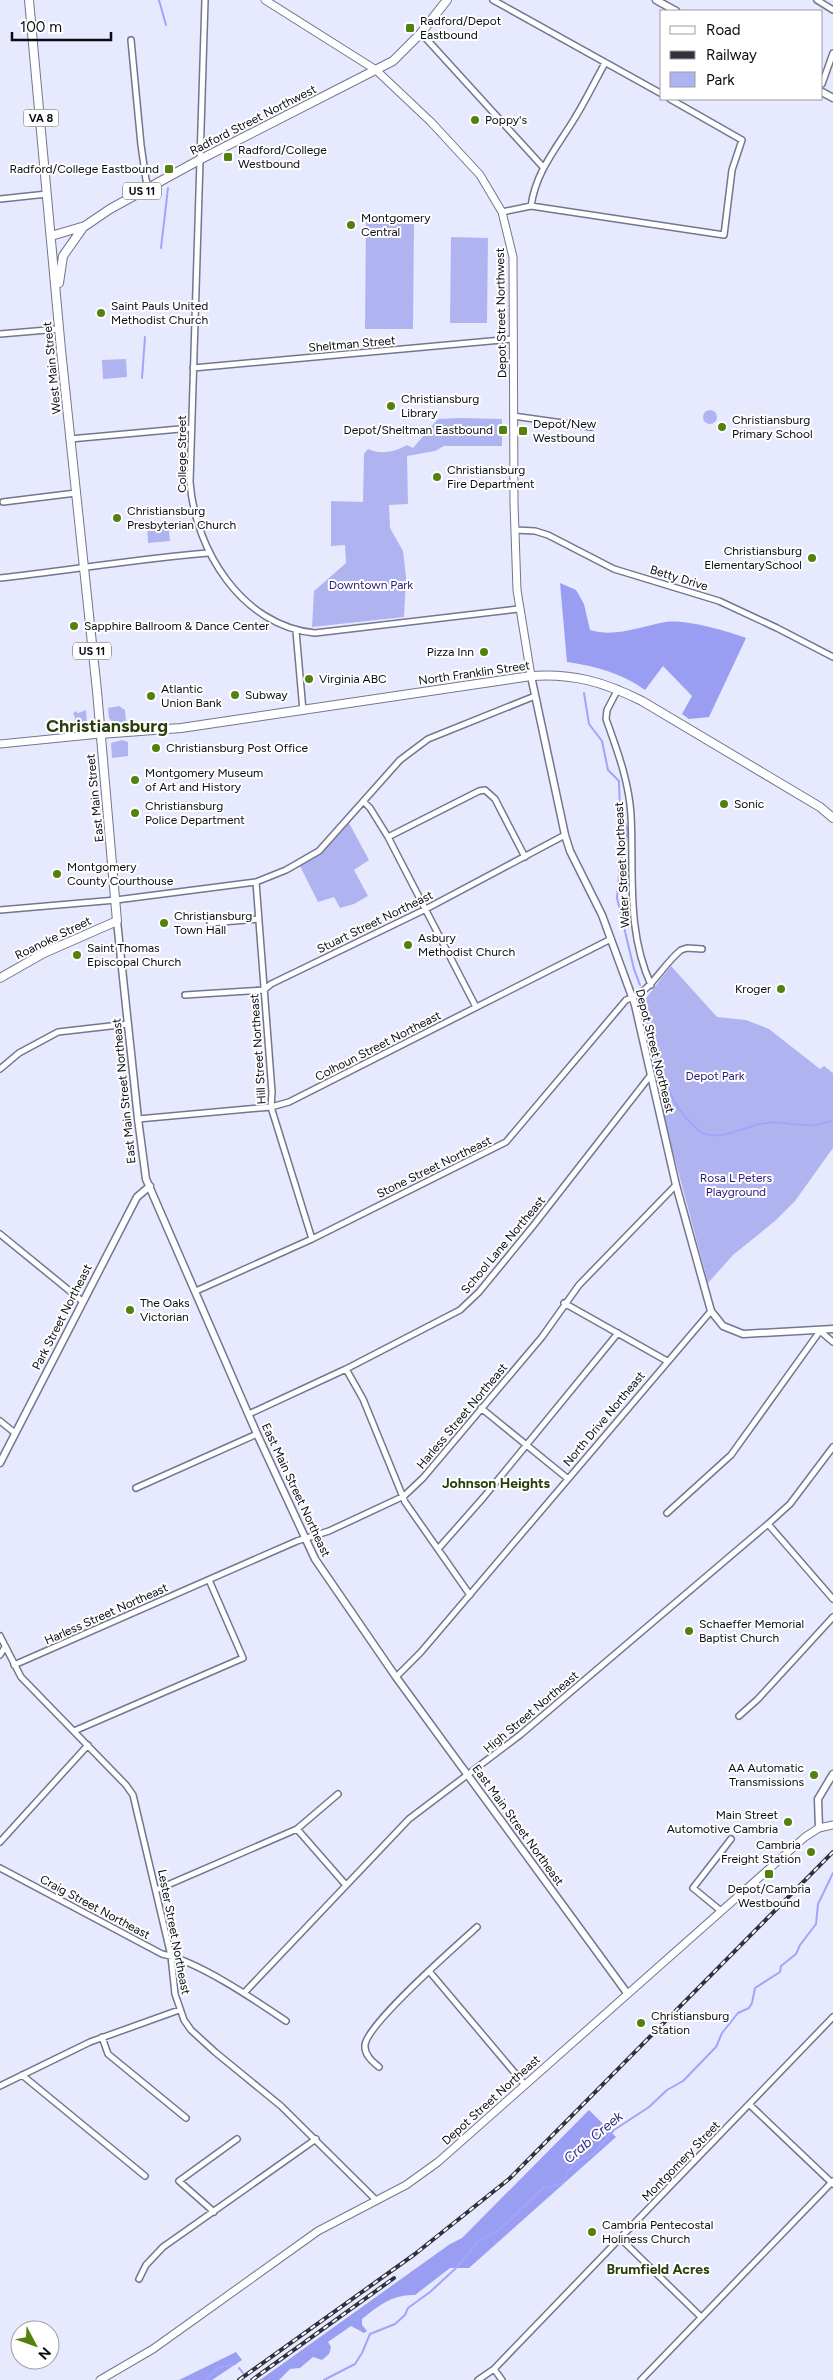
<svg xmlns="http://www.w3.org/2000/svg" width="833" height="2380" font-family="Figtree,sans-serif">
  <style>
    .green { fill: #afb4f1 }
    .forest { fill: #999ef3 }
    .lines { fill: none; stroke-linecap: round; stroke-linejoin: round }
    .stream { stroke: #a0a5fb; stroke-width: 2 }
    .minor-casing { stroke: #74768e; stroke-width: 8 }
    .tertiary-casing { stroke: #74768e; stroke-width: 9 }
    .secondary-casing { stroke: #74768e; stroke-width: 9 }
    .primary-casing { stroke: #74768e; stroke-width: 10 }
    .minor { stroke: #fff; stroke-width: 5 }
    .tertiary { stroke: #fff; stroke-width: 6 }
    .secondary { stroke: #fff; stroke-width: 7 }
    .primary { stroke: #fff; stroke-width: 8 }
    .rail-casing { stroke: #31313c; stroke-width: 4 }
    .rail { stroke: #fff; stroke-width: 2; stroke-dasharray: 5.5; stroke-linecap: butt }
    .poi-dot { fill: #53810d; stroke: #fff; stroke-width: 2 }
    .labels { text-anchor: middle; stroke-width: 4; stroke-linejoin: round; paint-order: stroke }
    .shield { fill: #fff; stroke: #54545a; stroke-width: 1 }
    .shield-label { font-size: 11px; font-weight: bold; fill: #0a0a13 }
    .poi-label { font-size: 12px; fill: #0a0a13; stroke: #fff; text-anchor: start }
    .street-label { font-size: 12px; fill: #0a0a13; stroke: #fff }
    .park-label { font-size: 12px; fill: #281779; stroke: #fff }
    .neighbourhood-label { font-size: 14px; font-weight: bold; fill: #283e0b; stroke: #fff }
    .water-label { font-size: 14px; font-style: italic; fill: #332888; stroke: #fff }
    .district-label { font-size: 18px; font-weight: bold; fill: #283e0b; stroke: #fff }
  </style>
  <rect width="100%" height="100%" fill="#e7e9ff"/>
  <!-- green -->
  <path class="green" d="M366,220L414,221L413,329H365Z
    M451,237L488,238L487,323H450Z
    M126,359L127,377L103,379L102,360Z
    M703 417a7 7 0 1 1 14 0a7 7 0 1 1-14 0Z
    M461,418L502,419V446H444L435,451L407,456L408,504L389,505L390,528L403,551L406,577L404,617L312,627L314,591L346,563L345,545L331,546V501L363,502L364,454L368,449C381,455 395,452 407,445L413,448L438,419Z
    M168,521L170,541L148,543L147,523Z
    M119,706L125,710L126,722L113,723L109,718L108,708Z
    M86,710L87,724L74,728L75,717L73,714L75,711L78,713Z
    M122,740L128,742V756L112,758L111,743Z
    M349,823L369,860L354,870L368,896L354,904L340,908L334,897L318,902L300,866L322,853Z
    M671,966L717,1017L746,1020L769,1029L820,1069L824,1066L833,1073V1148L795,1201L775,1221L733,1255L708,1283L672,1148L641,1014L643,1002Z"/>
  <!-- forest -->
  <path class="forest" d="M560,583L576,590L584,604L590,630C616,638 641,626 666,622C685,619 728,631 746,638L709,717L689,719L682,714L692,696L663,666L645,690C621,673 596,666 567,662Z
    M589,2110L616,2137L469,2268H450L415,2295C393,2294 378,2306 362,2319V2325L367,2331L364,2333L351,2326L328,2342L331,2347L329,2354L322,2360L313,2357L300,2368L290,2369L279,2380H260L450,2244L462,2238Z
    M236,2352L242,2360L212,2380H179Z"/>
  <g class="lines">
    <!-- stream -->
    <path class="stream" d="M159,0L166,25
      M161,248L168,188
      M142,378L145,337
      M584,693L589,724L602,741L608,770L619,781L620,812L627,829V836L620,863L617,898L634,969L640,985
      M645,1002L644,1013C659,1050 661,1095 691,1123C697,1129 701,1134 710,1135C727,1138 748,1125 766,1123C792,1120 805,1132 833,1120
      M239,2368L243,2373
      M206,2380L218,2368L235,2364
      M324,2380L355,2364L362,2353L370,2334L395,2324L405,2315L408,2308L430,2292L456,2268L480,2240L498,2231L542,2189L563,2183L568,2170L578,2161L592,2155L614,2130L649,2107L667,2090L683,2081L716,2047L722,2033L738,2013L749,2008L752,2003L755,1988L780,1972L781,1966L796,1954L800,1945L816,1924L818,1904L833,1873"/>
    <!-- minor casing -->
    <g class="minor-casing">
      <path id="minor" d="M205,0L190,482C195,550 242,626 315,633L518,609
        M493,0L662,94
        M817,0L833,10
        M421,33L543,167
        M131,40L141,145L146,180L149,187
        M822,84L833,53
        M0,199L47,194
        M531,206C536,172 555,150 573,121C585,102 594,83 605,63
        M502,212L531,206L724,235L732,170L742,140L670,99
        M0,334L59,329
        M193,368L513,339
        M513,416L591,427
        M70,439L191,428
        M3,502L76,493
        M515,530L535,531L548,535L614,569L719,601L777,628L833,657
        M0,578C70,570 138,559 208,553
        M296,631L303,711
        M618,689L607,710L606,719C617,750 629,781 631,815C634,873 626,930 651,985
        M364,802L370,808L388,837L476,1007
        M388,837L479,791L485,790L495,799L525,857
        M256,882L272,1092L271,1107L312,1239
        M0,910L116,900L256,882L286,870L319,851L400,760L428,739L535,696
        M210,923L258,919
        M185,995L264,990L271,984L424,910L565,835
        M0,1069L19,1053L58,1032L128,1024
        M138,1119L271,1107L289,1102L611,939
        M0,1234L82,1301
        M196,1291L312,1239L506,1142L626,1000C652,992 661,966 681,950L687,948L702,949
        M564,1303L667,1361
        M346,1369L363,1399L405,1502L470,1595
        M481,1408L567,1478
        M249,1414L346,1369L460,1310L479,1292L533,1226L650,1076
        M0,1421L15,1433
        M136,1488L257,1434
        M667,1513L731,1455L820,1331L833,1342
        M768,1524L833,1599
        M438,1549L483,1498L618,1333
        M0,1636L21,1677L126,1785L133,1795L171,1956L175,1994L184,2020L191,2030L215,2052L281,2106L376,2200
        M0,1655L5,1647
        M14,1665L297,1541L329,1531L404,1496L423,1478L542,1337L579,1285L676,1185
        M396,1677L421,1652L711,1311
        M739,1716L758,1699L833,1617
        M74,1731L243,1658L209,1580
        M297,1829L345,1884
        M0,1842L88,1745
        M0,1868L162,1954C198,1961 255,2000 286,2021
        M156,1890L297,1829L338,1794
        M721,1911L693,1888L731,1839
        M429,1971L525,2085
        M244,1993L409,1819L520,1735L768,1524L790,1504L833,1447
        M102,2037L108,2054L186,2118
        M379,2067C373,2062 364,2055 365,2045C367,2024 457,1945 477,1927
        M22,2075L145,2176
        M0,2086L90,2042L179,2010
        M750,2105L833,2184
        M214,2212L179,2181L237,2139
        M620,2238L701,2317
        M139,2279L146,2265L163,2247L316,2139
        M494,2369L502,2380
        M478,2380L494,2369L833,2017
        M641,2380L833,2181"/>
    </g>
    <!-- tertiary casing -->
    <g class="tertiary-casing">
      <path id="tertiary" d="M656,0L676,11
        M822,92L833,98
        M531,676L565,835L570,851L602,915L635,1005L676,1185L711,1311L723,1326L743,1334L833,1329
        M117,921L138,1119L146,1179L257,1434L315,1559L396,1677L627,1993
        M0,1463L137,1197L150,1186
        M819,1828L818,1799L833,1774"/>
    </g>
    <!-- secondary casing -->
    <g class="secondary-casing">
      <path id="secondary" d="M265,0L376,70L431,122L480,175L502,212L513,257L514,503L517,590L531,676
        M0,744L100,734
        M100,2380L153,2349L318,2231L406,2185L438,2162L805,1837L819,1828L833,1825"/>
    </g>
    <!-- primary casing -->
    <g class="primary-casing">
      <path id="primary" d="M51,236L85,226L110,209L201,159L393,61L421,33L447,0
        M59,283L63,256L82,229
        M100,734L181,728L531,676C573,673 604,682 642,701L820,807L833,818
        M0,978L44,953L117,921L97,691L61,350L29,0"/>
    </g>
    <!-- minor -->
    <use href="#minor" class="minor"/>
    <!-- tertiary -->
    <use href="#tertiary" class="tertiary"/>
    <!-- secondary -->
    <use href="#secondary" class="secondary"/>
    <!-- primary -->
    <use href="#primary" class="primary"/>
    <!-- rail casing -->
    <g class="rail-casing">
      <path id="rail" d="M239,2380L415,2254L509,2179L833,1852
        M252,2380L394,2278"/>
    </g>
    <!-- rail -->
    <use href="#rail" class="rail"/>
  </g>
  <!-- markers -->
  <g class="poi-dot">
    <rect x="405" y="23" width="10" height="10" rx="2.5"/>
    <circle cx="475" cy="120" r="5"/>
    <rect x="223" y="152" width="10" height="10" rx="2.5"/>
    <rect x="164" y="164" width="10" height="10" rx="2.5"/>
    <circle cx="351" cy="225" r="5"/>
    <circle cx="101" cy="313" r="5"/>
    <circle cx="391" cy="406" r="5"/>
    <circle cx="722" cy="427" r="5"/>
    <rect x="498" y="425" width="10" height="10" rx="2.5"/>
    <rect x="518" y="426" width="10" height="10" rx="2.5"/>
    <circle cx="437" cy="477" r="5"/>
    <circle cx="117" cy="518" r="5"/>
    <circle cx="812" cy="558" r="5"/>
    <circle cx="74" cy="626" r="5"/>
    <circle cx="484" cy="652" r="5"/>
    <circle cx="309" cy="679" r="5"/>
    <circle cx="235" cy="695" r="5"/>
    <circle cx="151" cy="696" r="5"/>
    <circle cx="156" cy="748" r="5"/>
    <circle cx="135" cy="780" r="5"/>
    <circle cx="724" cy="804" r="5"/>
    <circle cx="135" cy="813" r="5"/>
    <circle cx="57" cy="874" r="5"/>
    <circle cx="164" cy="923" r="5"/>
    <circle cx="408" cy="945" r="5"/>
    <circle cx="77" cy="955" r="5"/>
    <circle cx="781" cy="989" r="5"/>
    <circle cx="130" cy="1310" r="5"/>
    <circle cx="689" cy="1631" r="5"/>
    <circle cx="814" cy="1775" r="5"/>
    <circle cx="788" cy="1822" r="5"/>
    <circle cx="811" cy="1852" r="5"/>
    <rect x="764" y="1869" width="10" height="10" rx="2.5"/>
    <circle cx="641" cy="2023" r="5"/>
    <circle cx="592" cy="2232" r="5"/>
  </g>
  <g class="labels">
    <!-- shield labels -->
    <g class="shield">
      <rect x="23.5" y="109.5" width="35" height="17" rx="4"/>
      <rect x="123" y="182.5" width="38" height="17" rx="4"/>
      <rect x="73" y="642.5" width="38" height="17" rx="4"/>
    </g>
    <g class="shield-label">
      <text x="41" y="122">VA 8</text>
      <text x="142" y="195">US 11</text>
      <text x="92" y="655">US 11</text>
    </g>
    <!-- poi labels -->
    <g class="poi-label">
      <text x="420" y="25">Radford/Depot<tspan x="420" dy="14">Eastbound</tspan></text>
      <text x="485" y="124">Poppy's</text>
      <text x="238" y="154">Radford/College<tspan x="238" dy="14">Westbound</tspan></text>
      <text x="159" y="173" text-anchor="end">Radford/College Eastbound</text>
      <text x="361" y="222">Montgomery<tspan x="361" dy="14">Central</tspan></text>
      <text x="111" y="310">Saint Pauls United<tspan x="111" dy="14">Methodist Church</tspan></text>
      <text x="401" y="403">Christiansburg<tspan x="401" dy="14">Library</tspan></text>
      <text x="732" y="424">Christiansburg<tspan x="732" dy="14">Primary School</tspan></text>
      <text x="533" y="428">Depot/New<tspan x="533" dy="14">Westbound</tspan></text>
      <text x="493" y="434" text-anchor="end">Depot/Sheltman Eastbound</text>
      <text x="447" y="474">Christiansburg<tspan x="447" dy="14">Fire Department</tspan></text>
      <text x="127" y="515">Christiansburg<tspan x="127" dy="14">Presbyterian Church</tspan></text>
      <text x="802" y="555" text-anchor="end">Christiansburg<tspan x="802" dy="14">ElementarySchool</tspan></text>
      <text x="84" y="630">Sapphire Ballroom &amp; Dance Center</text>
      <text x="474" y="656" text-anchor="end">Pizza Inn</text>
      <text x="319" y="683">Virginia ABC</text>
      <text x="161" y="693">Atlantic<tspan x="161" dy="14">Union Bank</tspan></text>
      <text x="245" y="699">Subway</text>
      <text x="166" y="752">Christiansburg Post Office</text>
      <text x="145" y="777">Montgomery Museum<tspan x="145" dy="14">of Art and History</tspan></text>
      <text x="734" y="808">Sonic</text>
      <text x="145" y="810">Christiansburg<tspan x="145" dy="14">Police Department</tspan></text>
      <text x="67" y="871">Montgomery<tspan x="67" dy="14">County Courthouse</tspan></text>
      <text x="174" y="920">Christiansburg<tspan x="174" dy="14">Town Hall</tspan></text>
      <text x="418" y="942">Asbury<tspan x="418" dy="14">Methodist Church</tspan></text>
      <text x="87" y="952">Saint Thomas<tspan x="87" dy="14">Episcopal Church</tspan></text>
      <text x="771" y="993" text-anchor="end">Kroger</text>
      <text x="140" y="1307">The Oaks<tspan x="140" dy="14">Victorian</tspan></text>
      <text x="699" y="1628">Schaeffer Memorial<tspan x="699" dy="14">Baptist Church</tspan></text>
      <text x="804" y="1772" text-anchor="end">AA Automatic<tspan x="804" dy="14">Transmissions</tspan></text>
      <text x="778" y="1819" text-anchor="end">Main Street<tspan x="778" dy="14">Automotive Cambria</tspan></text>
      <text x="801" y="1849" text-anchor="end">Cambria<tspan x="801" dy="14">Freight Station</tspan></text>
      <text x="769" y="1893" text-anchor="middle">Depot/Cambria<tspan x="769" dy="14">Westbound</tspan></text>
      <text x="651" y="2020">Christiansburg<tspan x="651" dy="14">Station</tspan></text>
      <text x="602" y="2229">Cambria Pentecostal<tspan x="602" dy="14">Holiness Church</tspan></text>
    </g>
    <!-- street labels -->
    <g class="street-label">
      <text transform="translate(253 120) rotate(-27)" y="4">Radford Street Northwest</text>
      <text transform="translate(501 313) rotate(-91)" y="4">Depot Street Northwest</text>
      <text transform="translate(352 344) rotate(-5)" y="4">Sheltman Street</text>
      <text transform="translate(52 368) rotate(-96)" y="4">West Main Street</text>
      <text transform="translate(182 454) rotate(-90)" y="4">College Street</text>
      <text transform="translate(679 578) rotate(17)" y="4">Betty Drive</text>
      <text transform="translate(474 673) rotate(-8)" y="4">North Franklin Street</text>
      <text transform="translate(95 798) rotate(-96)" y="4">East Main Street</text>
      <text transform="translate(622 865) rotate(-93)" y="4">Water Street Northeast</text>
      <text transform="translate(375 922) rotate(-26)" y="4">Stuart Street Northeast</text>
      <text transform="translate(53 938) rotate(-26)" y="4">Roanoke Street</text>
      <text transform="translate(378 1046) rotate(-27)" y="4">Colhoun Street Northeast</text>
      <text transform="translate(258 1049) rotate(-94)" y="4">Hill Street Northeast</text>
      <text transform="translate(655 1051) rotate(76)" y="4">Depot Street Northeast</text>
      <text transform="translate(124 1091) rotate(-96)" y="4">East Main Street Northeast</text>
      <text transform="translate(434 1167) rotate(-26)" y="4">Stone Street Northeast</text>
      <text transform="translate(503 1245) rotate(-50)" y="4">School Lane Northeast</text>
      <text transform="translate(62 1317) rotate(-63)" y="4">Park Street Northeast</text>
      <text transform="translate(462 1416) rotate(-50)" y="4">Harless Street Northeast</text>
      <text transform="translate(604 1419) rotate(-50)" y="4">North Drive Northeast</text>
      <text transform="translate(296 1490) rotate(65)" y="4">East Main Street Northeast</text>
      <text transform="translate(106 1614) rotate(-24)" y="4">Harless Street Northeast</text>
      <text transform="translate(531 1712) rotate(-40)" y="4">High Street Northeast</text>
      <text transform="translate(518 1825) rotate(54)" y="4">East Main Street Northeast</text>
      <text transform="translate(95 1907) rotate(28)" y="4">Craig Street Northeast</text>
      <text transform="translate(174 1932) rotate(79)" y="4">Lester Street Northeast</text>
      <text transform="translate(491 2100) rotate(-42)" y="4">Depot Street Northeast</text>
      <text transform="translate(681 2161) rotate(-46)" y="4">Montgomery Street</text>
    </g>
    <!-- park labels -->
    <g class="park-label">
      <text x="371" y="589">Downtown Park</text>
      <text x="715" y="1080">Depot Park</text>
      <text x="736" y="1182">Rosa L Peters<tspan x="736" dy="14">Playground</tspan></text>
    </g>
    <!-- neighbourhood labels -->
    <g class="neighbourhood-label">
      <text x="496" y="1488">Johnson Heights</text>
      <text x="658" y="2274">Brumfield Acres</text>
    </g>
    <!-- water labels -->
    <g class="water-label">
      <text transform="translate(593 2137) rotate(-40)" y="5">Crab Creek</text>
    </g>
    <!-- district labels -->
    <g class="district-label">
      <text x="107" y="732">Christiansburg</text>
    </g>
  </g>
  <!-- legend -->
  <rect x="660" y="10" width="162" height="90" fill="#ffffff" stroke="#9d9da1"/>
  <rect x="670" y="26" width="25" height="8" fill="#ffffff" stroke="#9d9da1"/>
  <text x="706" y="35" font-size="15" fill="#0a0a13">Road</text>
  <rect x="670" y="51" width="25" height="8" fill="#31313c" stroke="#9d9da1"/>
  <text x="706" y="60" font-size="15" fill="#0a0a13">Railway</text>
  <rect x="670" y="72" width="25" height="15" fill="#afb4f1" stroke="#9d9da1"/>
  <text x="706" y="85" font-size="15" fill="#0a0a13">Park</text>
  <!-- north arrow -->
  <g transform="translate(35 2345) rotate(131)"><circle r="24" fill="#ffffff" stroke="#9d9da1"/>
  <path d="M0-4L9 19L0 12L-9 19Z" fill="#53810d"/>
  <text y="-8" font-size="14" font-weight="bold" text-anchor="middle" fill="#0a0a13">N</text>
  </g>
  <!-- scale -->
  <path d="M12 32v8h99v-8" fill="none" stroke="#0a0a13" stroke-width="2.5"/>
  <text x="20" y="32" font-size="15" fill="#0a0a13" stroke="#ffffff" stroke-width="4" paint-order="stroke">100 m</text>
</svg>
